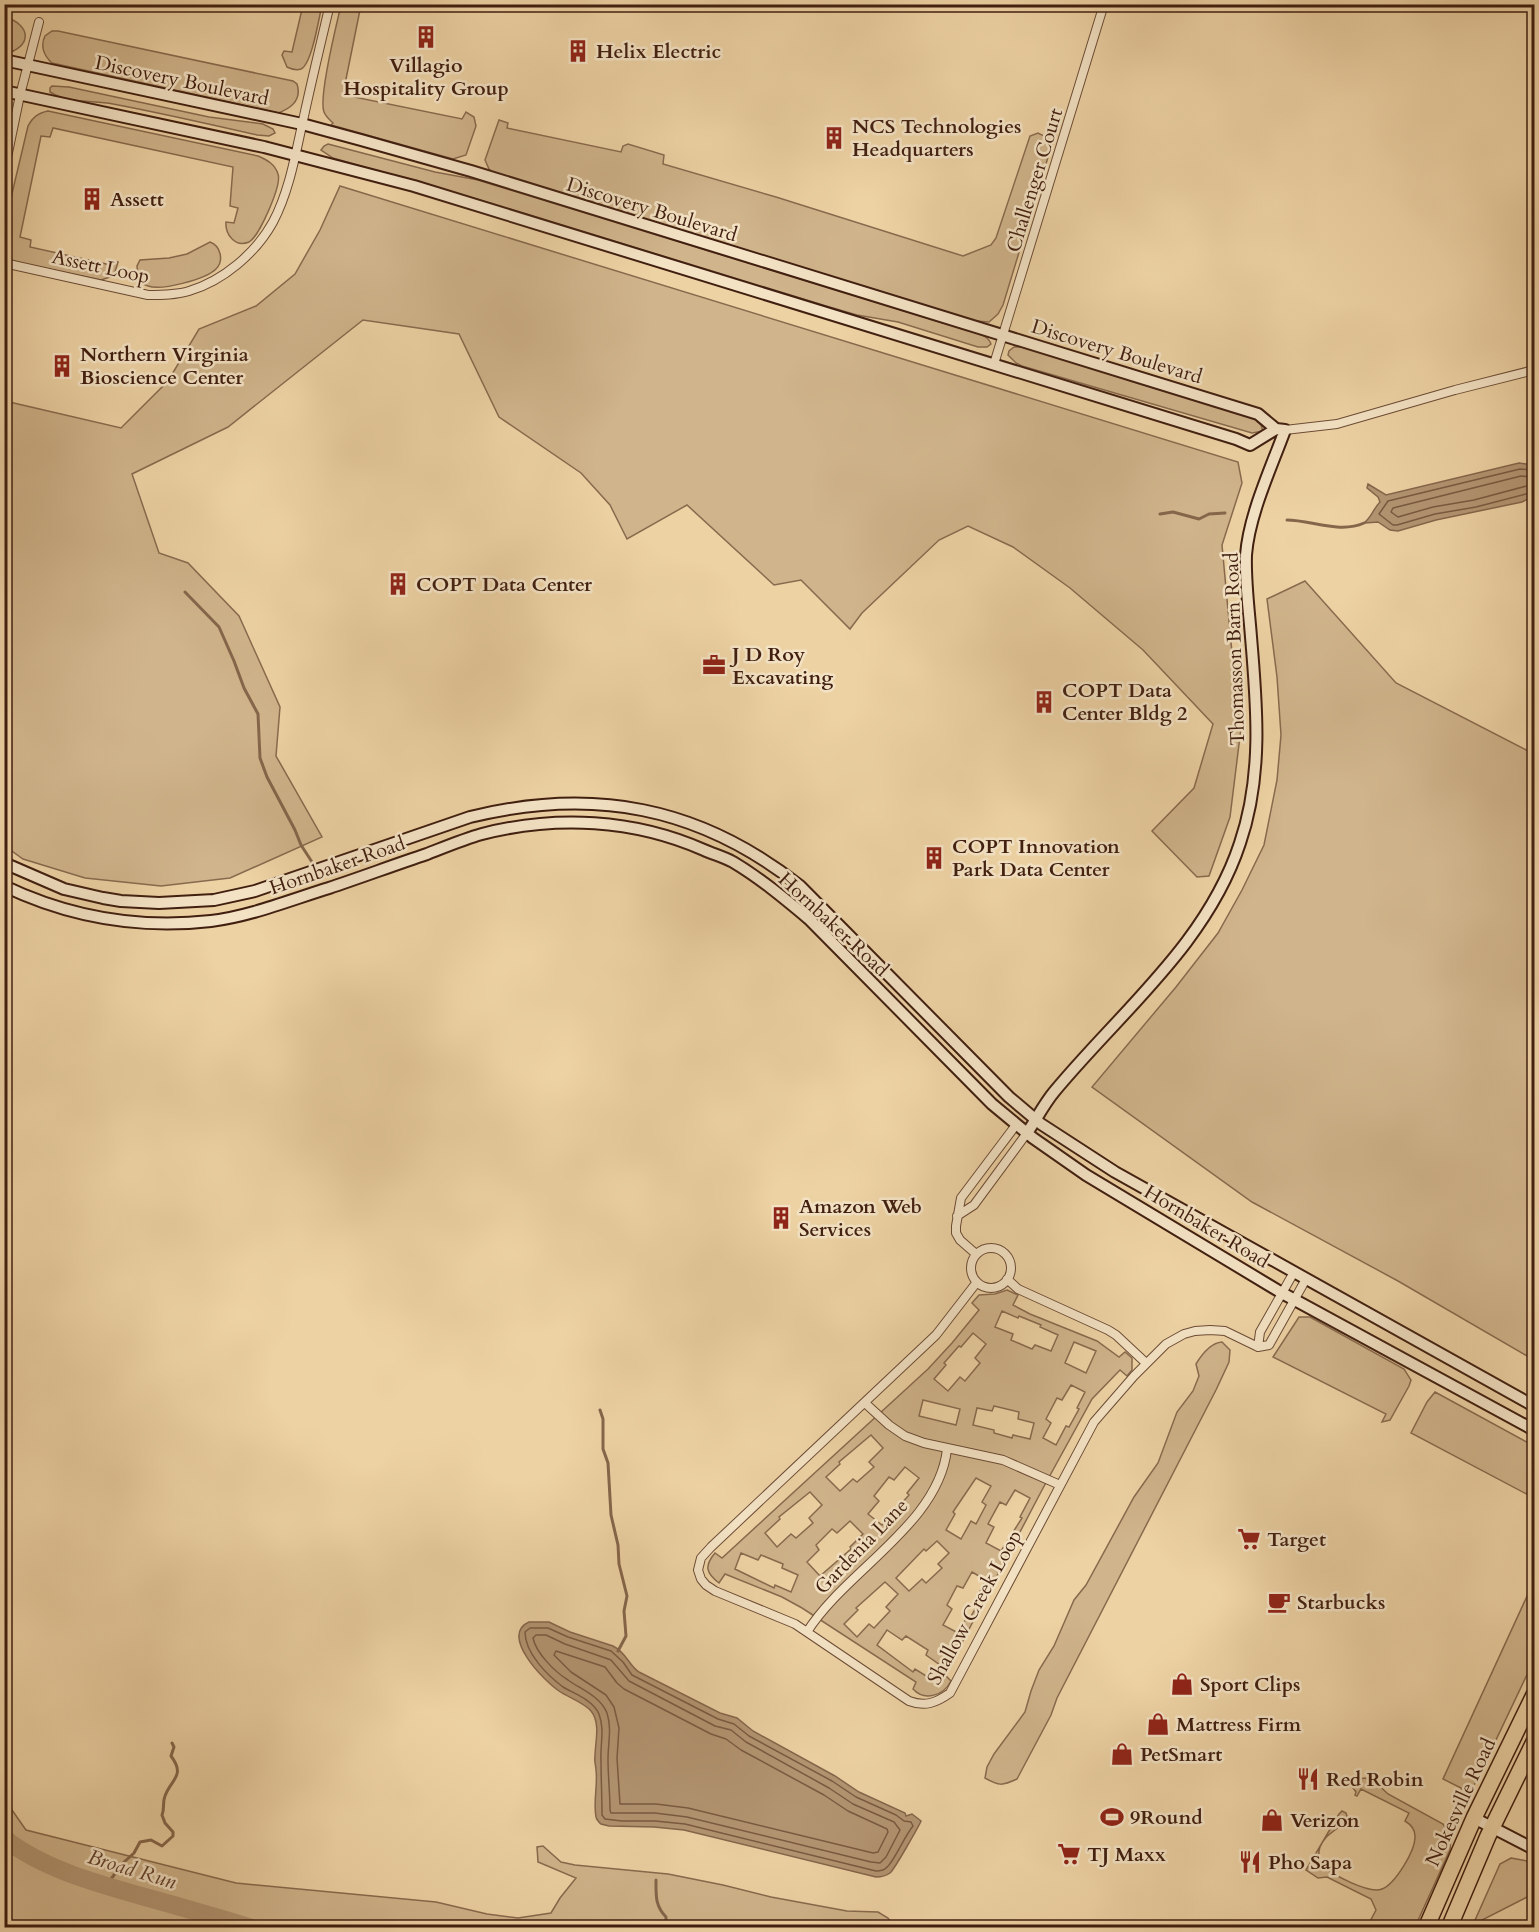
<svg xmlns="http://www.w3.org/2000/svg" width="1539" height="1932" font-family="Cardo,serif">
  <style>
    .green { fill: #d0b48b; stroke: #886a4e; stroke-width: 1.5; fill-rule: evenodd }
    .water { fill: #b39572; stroke: #85664b; stroke-width: 1.5 }
    .lines { fill: none; stroke-linecap: round; stroke-linejoin: round }
    .shore { stroke: #7a5a41; stroke-width: 1.5 }
    .stream { stroke: #85664b; stroke-width: 3 }
    .river { stroke: #b39572; stroke-width: 18 }
    .street-casing { stroke: #6c4c35; stroke-width: 10 }
    .secondary-casing { stroke: #411f10; stroke-width: 14 }
    .highway-casing { stroke: #411f10; stroke-width: 18 }
    .street { stroke: #f3e2c4; stroke-width: 8 }
    .secondary { stroke: #f3e2c4; stroke-width: 10 }
    .highway { stroke: #edd2a4; stroke-width: 15 }
    .labels { text-anchor: middle; stroke-width: 5; stroke-linejoin: round; paint-order: stroke }
    .poi-label { font-size: 20px; font-weight: bold; fill: #411f10; stroke: #f3e2c4; text-anchor: start }
    .street-label { font-size: 20px; fill: #411f10; stroke: #f3e2c4 }
    .water-label { font-size: 21px; font-style: italic; fill: #63422d; stroke: #f3e2c4 }
  </style>
  <rect width="100%" height="100%" fill="#edd2a4"/>
  <filter id="stains"><feTurbulence type="fractalNoise" baseFrequency=".00333" numOctaves="4"/><feColorMatrix values="0 0 0 0 .2 0 0 0 0 .09 0 0 0 0 .02 0 0 0 .5 -.17"/></filter>
  <radialGradient id="worn" r=".72"><stop offset=".6" stop-color="#630" stop-opacity="0"/><stop offset="1" stop-color="#630" stop-opacity=".3"/></radialGradient>
  <!-- green -->
  <path class="green" d="M303,5H322C319,17 312,64 301,69C296,71 291,69 287,67L282,55L284,51L292,52Z
    M341,5H361L345,84L356,87L354,97L462,119L466,112L474,117L476,126L466,155L453,159L331,125L333,123C330,120 326,117 324,112C318,97 337,23 341,5Z
    M5,17C32,25 32,47 5,54Z
    M52,31H58L293,81L297,84C302,100 292,108 278,113L52,63C44,56 40,46 45,36Z
    M52,86L69,87L209,117L263,124L273,129L275,133L269,136L257,135C209,124 161,113 113,104C92,100 69,104 50,92V88Z
    M48,111L258,156C267,160 275,164 278,174C282,185 259,237 249,242C235,248 225,234 226,222L234,223L238,208L230,206L233,167L53,128L50,137L41,136L20,237L31,240L30,247L111,265L112,260L118,262L115,272L110,277L101,280L18,263L12,260L5,251V223L28,126C33,117 38,113 48,111Z
    M499,120L508,123L507,128L621,152L623,146L628,144L664,155L663,164L776,197L963,256L991,245L996,238L1030,136L1038,133L1048,138L1052,144L1003,305L998,314L989,322L976,321L492,172L489,169L485,160Z
    M328,144L435,172L478,180L969,331C977,333 988,335 991,344L987,347H978L898,322L857,315L826,306L490,203L333,158L321,150L324,146Z
    M340,186L1238,462L1242,483L1222,545L1237,707L1241,728L1230,817L1209,876L1197,877L1152,831L1194,788L1213,724L1143,650L1070,588L1013,547L968,526L939,540L862,613L850,629L801,580L774,585L687,505L627,539L610,505L581,473L499,417L459,334L363,320L228,427L132,474L159,553L188,563L239,616L280,707L276,756L322,837L230,878L161,886L85,878L23,859L5,846V401L121,428L168,381L199,329L256,306L295,274L320,230Z
    M210,242C221,246 224,261 216,269C206,279 162,291 148,286C143,285 140,281 138,277L137,266L140,260L169,258L187,254Z
    M1014,347H1028L1134,382L1254,418L1261,425L1263,431L1252,433L1022,366L1016,363L1008,355L1009,351Z
    M1305,581L1396,683L1534,754V1360L1398,1281L1252,1202L1092,1087L1176,987L1218,933L1242,890L1264,845L1277,780L1281,735L1277,677L1267,599Z
    M1007,1290L1018,1295L1013,1305L1030,1314L1097,1341L1119,1357L1125,1352L1132,1358V1370L1127,1376L1120,1370L1092,1399L1042,1490L945,1675L951,1681C944,1695 925,1702 913,1689L916,1682L802,1608L782,1597L725,1574L719,1583C706,1573 704,1566 715,1553L722,1558L928,1369L952,1343L979,1310L972,1303L979,1295L995,1294ZM1002,1311L1018,1318L1019,1316L1041,1325L1040,1327L1058,1335L1051,1351L1035,1345L1032,1349L1011,1340L1013,1334L995,1327ZM973,1333L986,1344L975,1358L980,1363L965,1381L960,1377L948,1391L934,1379L946,1365L944,1363L959,1346L961,1347ZM1074,1342L1096,1351L1086,1373L1065,1363ZM1071,1385L1085,1392L1077,1408L1079,1409L1069,1427L1066,1426L1056,1445L1043,1438L1051,1423L1046,1419L1057,1398L1062,1400ZM923,1400L960,1409L956,1425L919,1416ZM994,1406L1019,1412L1018,1419L1034,1423L1030,1439L1013,1435L1012,1438L994,1433V1430L973,1425L977,1408L992,1411ZM871,1435L883,1448L869,1462L874,1467L857,1482L853,1479L840,1491L826,1477L840,1464L839,1462ZM905,1467L919,1478L907,1493L909,1495L882,1525L868,1514L879,1501L874,1496L889,1477L894,1480ZM976,1478L991,1486L982,1502L986,1505L976,1524L971,1521L961,1539L946,1530L955,1514L953,1512ZM1015,1490L1030,1498L1020,1517L1022,1518L1001,1551L986,1543L994,1527L988,1524L1000,1502L1006,1505ZM810,1492L822,1505L809,1518L813,1523L796,1538L791,1534L777,1547L765,1533L780,1519L779,1517ZM850,1521L863,1534L850,1547L851,1549L820,1576L807,1562L819,1550L816,1545L832,1529L837,1533ZM937,1541L949,1553L938,1564L942,1568L926,1583L922,1579L909,1591L896,1578L924,1549L926,1551ZM741,1553L758,1560L761,1555L783,1564L782,1568L798,1575L791,1592L775,1585L774,1588L735,1569ZM972,1572L986,1580L977,1597L980,1600L970,1618L967,1617L958,1633L943,1625L952,1609L947,1605L957,1586L963,1588ZM885,1582L898,1594L886,1607L890,1611L874,1628L869,1624L857,1637L844,1624L858,1610L856,1608ZM887,1630L902,1640L906,1636L928,1650L926,1655L940,1665L931,1679L915,1669L913,1672L877,1645Z
    M1299,1317H1310L1404,1369L1411,1380L1409,1386L1390,1420L1382,1422L1386,1414L1273,1357Z
    M1222,1342L1230,1350L1229,1362L1216,1390L1057,1698L1051,1715L1017,1779C1002,1786 999,1786 985,1778L987,1767L994,1754L1025,1712L1031,1691L1039,1670L1054,1646L1074,1600L1086,1585L1134,1497L1158,1463L1177,1412L1193,1391L1199,1376L1196,1364C1202,1354 1211,1343 1222,1342Z
    M1435,1392L1534,1446V1498L1411,1433L1427,1402Z
    M1534,1581V1660L1476,1782L1471,1789L1462,1793L1461,1788L1443,1779Z
    M1365,1778L1374,1781L1388,1794L1443,1824L1451,1837L1450,1850L1415,1927H1367L1376,1910L1371,1899L1327,1877L1318,1878L1306,1870L1339,1814L1342,1811L1346,1813L1347,1816C1344,1820 1342,1825 1339,1827C1330,1834 1325,1836 1320,1847C1318,1853 1319,1860 1323,1865C1332,1875 1369,1894 1382,1889C1395,1884 1416,1850 1415,1836C1415,1829 1410,1824 1405,1821L1409,1813L1361,1789L1357,1796L1355,1795L1356,1792L1350,1784L1359,1779Z
    M5,1800L26,1830L236,1883L436,1902L487,1914L518,1918L551,1913L560,1898L576,1878L538,1862L537,1847L543,1846L561,1862L575,1865L668,1874L723,1885L771,1897L847,1911L878,1912L888,1918L895,1927H5Z
    M1511,1858L1532,1862L1534,1861V1896L1533,1894L1478,1922L1480,1927H1472L1500,1864Z"/>
  <!-- water -->
  <path class="water" d="M1519,463L1534,465V496L1522,502L1436,520L1398,531L1390,530L1378,522L1364,523C1372,517 1373,509 1380,502L1378,497L1367,488L1368,484L1386,495Z
    M529,1622H549L570,1632L613,1646C627,1653 629,1666 639,1672L720,1713L737,1718L753,1731L835,1776L859,1792L905,1813L906,1816L912,1814L921,1821C919,1826 894,1870 890,1873C886,1876 881,1877 876,1877L684,1830L654,1827L609,1826L601,1824C598,1821 597,1821 596,1817C593,1802 598,1785 596,1770C596,1766 594,1761 595,1756C595,1743 601,1723 591,1711C583,1702 569,1698 559,1691C544,1681 499,1635 529,1622Z"/>
  <g class="lines">
    <!-- shore -->
    <path class="shore" d="M1534,470L1520,469L1388,501L1379,514L1393,525H1397L1435,514L1476,507L1534,492
      M1534,477L1521,476L1393,508L1391,512L1398,517L1433,507L1474,500L1534,484
      M530,1628H548L568,1637L611,1651L623,1662L632,1675L718,1719L734,1724L749,1736L832,1781L856,1797L896,1815L904,1821L911,1822L913,1826C905,1835 893,1864 886,1868C883,1871 880,1871 876,1871L685,1824L655,1821H622L605,1819L602,1815C602,1796 601,1778 601,1760C600,1744 605,1730 599,1714C593,1700 575,1694 563,1687C547,1675 525,1653 525,1632Z
      M536,1635H546L565,1644L611,1660L629,1681L715,1726L731,1730L746,1742L829,1788L853,1804L894,1822L900,1830L886,1857L880,1863L871,1862L687,1817L655,1813H611L610,1810C610,1793 608,1776 608,1759C608,1743 612,1729 607,1713C600,1696 582,1690 568,1680C555,1672 536,1653 533,1638Z
      M556,1651L605,1667L617,1683L624,1689L711,1734L726,1739L741,1750L824,1795L848,1811L887,1829L888,1832L878,1852L873,1853L688,1808L656,1804H620L617,1758L619,1728L614,1707L606,1695L571,1672L554,1655Z"/>
    <!-- stream -->
    <path class="stream" d="M1160,514L1173,512L1199,519L1209,514L1225,513
      M1287,520C1311,520 1340,534 1364,523
      M185,592L219,627L234,661L244,688L258,714L260,758L267,777L295,830L301,845L312,862
      M600,1410L603,1419V1449L608,1463L611,1515L618,1545L619,1564L627,1596L624,1611L626,1636L618,1651
      M656,1880C656,1895 655,1906 666,1917V1928
      M106,1886L122,1864L134,1853L140,1842L151,1840L162,1846L173,1836V1832L165,1823L162,1815C165,1808 162,1803 165,1796C171,1779 186,1776 171,1756L174,1747L172,1743"/>
    <!-- river -->
    <path class="river" d="M4,1838C42,1869 99,1884 145,1897C181,1907 216,1917 252,1928"/>
    <!-- street casing -->
    <g class="street-casing">
      <path id="street" d="M4,172L20,95L39,22
        M4,263L148,295C162,295 176,295 189,291C223,281 256,253 273,222C290,190 296,151 304,116C312,79 321,42 330,4
        M994,364L1104,4
        M1285,430L1337,424L1455,390L1534,370
        M957,1216L974,1205L1027,1133
        M971 1268a20 20 0 1 1 40 0a20 20 0 1 1-40 0Z
        M976,1254L960,1240L956,1233V1226L961,1198L1016,1125
        M1007,1279L1018,1289L1108,1330L1116,1335L1146,1363
        M977,1282L936,1335L711,1547L701,1558L698,1570L701,1579L706,1585L715,1591L795,1624L909,1701C925,1707 936,1703 950,1693L1094,1422L1134,1376L1166,1344L1184,1334L1195,1331L1210,1330L1225,1331L1258,1347L1269,1345L1306,1279
        M1258,1347L1260,1332L1294,1272
        M865,1403L889,1425L905,1436L924,1443L1003,1460L1060,1485
        M807,1632C845,1571 939,1524 947,1449"/>
    </g>
    <!-- secondary casing -->
    <g class="secondary-casing">
      <path id="secondary" d="M4,60L302,124L361,140L471,171L1258,414L1276,429L1285,430C1271,468 1249,515 1246,555C1245,582 1249,610 1251,637C1257,706 1263,776 1240,843C1207,944 1120,1012 1054,1092C1044,1104 1036,1120 1027,1133
        M4,91L264,147L414,186L1236,439L1250,445L1276,429
        M4,863L64,889L103,898L121,901L159,903L214,900L255,891L470,817C593,787 699,806 800,886L1009,1097L1041,1124L1115,1172L1534,1406
        M4,886C69,917 140,929 211,921C251,916 290,900 329,888C362,877 394,865 427,854C445,847 464,839 482,834C556,815 634,819 704,850C713,854 724,857 733,862C760,878 785,899 809,919L992,1104L1033,1138L1086,1175L1282,1293L1534,1430
        M1474,1818L1534,1849"/>
    </g>
    <!-- highway casing -->
    <g class="highway-casing">
      <path id="highway" d="M1426,1928L1474,1818L1534,1695
        M1449,1928L1488,1836L1534,1742"/>
    </g>
    <!-- street -->
    <use href="#street" class="street"/>
    <!-- secondary -->
    <use href="#secondary" class="secondary"/>
    <!-- highway -->
    <use href="#highway" class="highway"/>
  </g>
  <!-- icons -->
  <defs>
    <g id="building-bare" transform="scale(1.8)"><path d="M-4-6H4V6H1V3H-1V6H-4ZM-2.5-4.3h1.7v1.8h-1.7ZM.8-4.3h1.7v1.8H.8ZM-2.5-1h1.7V.8h-1.7ZM.8-1h1.7V.8H.8Z" fill="#8f2418" stroke="#f3e2c4" stroke-width="2.5" paint-order="stroke"/></g>
    <g id="office-bare" transform="scale(1.8)"><path d="M-6-3h4V-5.5h4V-3h4V5H-6ZM-1-4.5V-3h2v-1.5ZM-6 0V1H6V0Z" fill="#8f2418" stroke="#f3e2c4" stroke-width="2.5" paint-order="stroke"/></g>
    <g id="supermarket-bare" transform="scale(1.8)"><path d="M-6-5.5h2.5l.6 2H6L4.5 2H-2.5L-4.4-4H-6ZM-1.5 3.2a1.3 1.3 0 1 0 .1 0ZM3 3.2a1.3 1.3 0 1 0 .1 0Z" fill="#8f2418" stroke="#f3e2c4" stroke-width="2.5" paint-order="stroke"/></g>
    <g id="cafe-bare" transform="scale(1.8)"><path d="M-5.5-4.5H6V0H3Q3 3.5 0 3.5H-2.5Q-5.5 3.5-5.5 0ZM3-3.2v2h1.7v-2ZM-6 4.5H4V6H-6Z" fill="#8f2418" stroke="#f3e2c4" stroke-width="2.5" paint-order="stroke"/></g>
    <g id="shop-bare" transform="scale(1.8)"><path d="M-5-2.5h2.3a2.7 3.5 0 0 1 5.4 0H5L5.5 6h-11ZM-1.5-2.5h3a1.5 2.3 0 0 0-3 0Z" fill="#8f2418" stroke="#f3e2c4" stroke-width="2.5" paint-order="stroke"/></g>
    <g id="restaurant-bare" transform="scale(1.8)"><path d="M-5-6h1v4h1v-4h1v4h1v-4h1v5L-1.5 .5V6h-2V.5L-5-1ZM5-6V6H3V1.5H1.5Q1.5-4 5-6Z" fill="#8f2418" stroke="#f3e2c4" stroke-width="2.5" paint-order="stroke"/></g>
    <g id="stadium-bare" transform="scale(1.8)"><path d="M0-5a6.5 5 0 1 0 0 10a6.5 5 0 1 0 0-10ZM-3.5-1.8h7v3.6h-7Z" fill="#8f2418" stroke="#f3e2c4" stroke-width="2.5" paint-order="stroke"/></g>
  </defs>
  <g fill-rule="evenodd">
    <use href="#building-bare" x="426" y="37"/>
    <use href="#building-bare" x="578" y="51"/>
    <use href="#building-bare" x="834" y="138"/>
    <use href="#building-bare" x="92" y="199"/>
    <use href="#building-bare" x="62" y="366"/>
    <use href="#building-bare" x="398" y="584"/>
    <use href="#office-bare" x="714" y="665"/>
    <use href="#building-bare" x="1044" y="702"/>
    <use href="#building-bare" x="934" y="858"/>
    <use href="#building-bare" x="781" y="1218"/>
    <use href="#supermarket-bare" x="1249" y="1539"/>
    <use href="#cafe-bare" x="1279" y="1602"/>
    <use href="#shop-bare" x="1182" y="1684"/>
    <use href="#shop-bare" x="1158" y="1724"/>
    <use href="#shop-bare" x="1122" y="1754"/>
    <use href="#restaurant-bare" x="1308" y="1779"/>
    <use href="#stadium-bare" x="1112" y="1817"/>
    <use href="#shop-bare" x="1272" y="1820"/>
    <use href="#supermarket-bare" x="1069" y="1854"/>
    <use href="#restaurant-bare" x="1250" y="1862"/>
  </g>
  <g class="labels">
    <!-- poi labels -->
    <g class="poi-label">
      <text x="596" y="58">Helix Electric</text>
      <text x="426" y="72" text-anchor="middle">Villagio<tspan x="426" dy="23">Hospitality Group</tspan></text>
      <text x="852" y="133">NCS Technologies<tspan x="852" dy="23">Headquarters</tspan></text>
      <text x="110" y="206">Assett</text>
      <text x="80" y="361">Northern Virginia<tspan x="80" dy="23">Bioscience Center</tspan></text>
      <text x="416" y="591">COPT Data Center</text>
      <text x="732" y="661">J D Roy<tspan x="732" dy="23">Excavating</tspan></text>
      <text x="1062" y="697">COPT Data<tspan x="1062" dy="23">Center Bldg 2</tspan></text>
      <text x="952" y="853">COPT Innovation<tspan x="952" dy="23">Park Data Center</tspan></text>
      <text x="799" y="1213">Amazon Web<tspan x="799" dy="23">Services</tspan></text>
      <text x="1267" y="1546">Target</text>
      <text x="1297" y="1609">Starbucks</text>
      <text x="1200" y="1691">Sport Clips</text>
      <text x="1176" y="1731">Mattress Firm</text>
      <text x="1140" y="1761">PetSmart</text>
      <text x="1326" y="1786">Red Robin</text>
      <text x="1130" y="1824">9Round</text>
      <text x="1290" y="1827">Verizon</text>
      <text x="1087" y="1861">TJ Maxx</text>
      <text x="1268" y="1869">Pho Sapa</text>
    </g>
    <!-- street labels -->
    <g class="street-label">
      <text transform="translate(182 80) rotate(12)" y="7">Discovery Boulevard</text>
      <text transform="translate(1034 180) rotate(-73)" y="7">Challenger Court</text>
      <text transform="translate(652 209) rotate(17)" y="7">Discovery Boulevard</text>
      <text transform="translate(101 266) rotate(12)" y="7">Assett Loop</text>
      <text transform="translate(1117 351) rotate(17)" y="7">Discovery Boulevard</text>
      <text transform="translate(1234 649) rotate(-92)" y="7">Thomasson Barn Road</text>
      <text transform="translate(337 865) rotate(-19)" y="7">Hornbaker Road</text>
      <text transform="translate(834 924) rotate(43)" y="7">Hornbaker Road</text>
      <text transform="translate(1207 1226) rotate(31)" y="7">Hornbaker Road</text>
      <text transform="translate(861 1546) rotate(-46)" y="7">Gardenia Lane</text>
      <text transform="translate(974 1607) rotate(-61)" y="7">Shallow Creek Loop</text>
      <text transform="translate(1460 1802) rotate(-65)" y="7">Nokesville Road</text>
    </g>
    <!-- water labels -->
    <g class="water-label">
      <text transform="translate(132 1869) rotate(17)" y="7">Broad Run</text>
    </g>
  </g>
  <!-- margin -->
  <rect width="1539" height="1932" fill="none" stroke="#edd2a4" stroke-width="24"/>
  <rect x="6" y="6" width="1527" height="1920" fill="none" stroke="#411f10" stroke-width="3"/>
  <rect x="12" y="12" width="1515" height="1908" fill="none" stroke="#411f10" stroke-width="1.5"/>
  <rect width="100%" height="100%" filter="url(#stains)"/>
  <rect width="100%" height="100%" fill="url(#worn)"/>
</svg>
